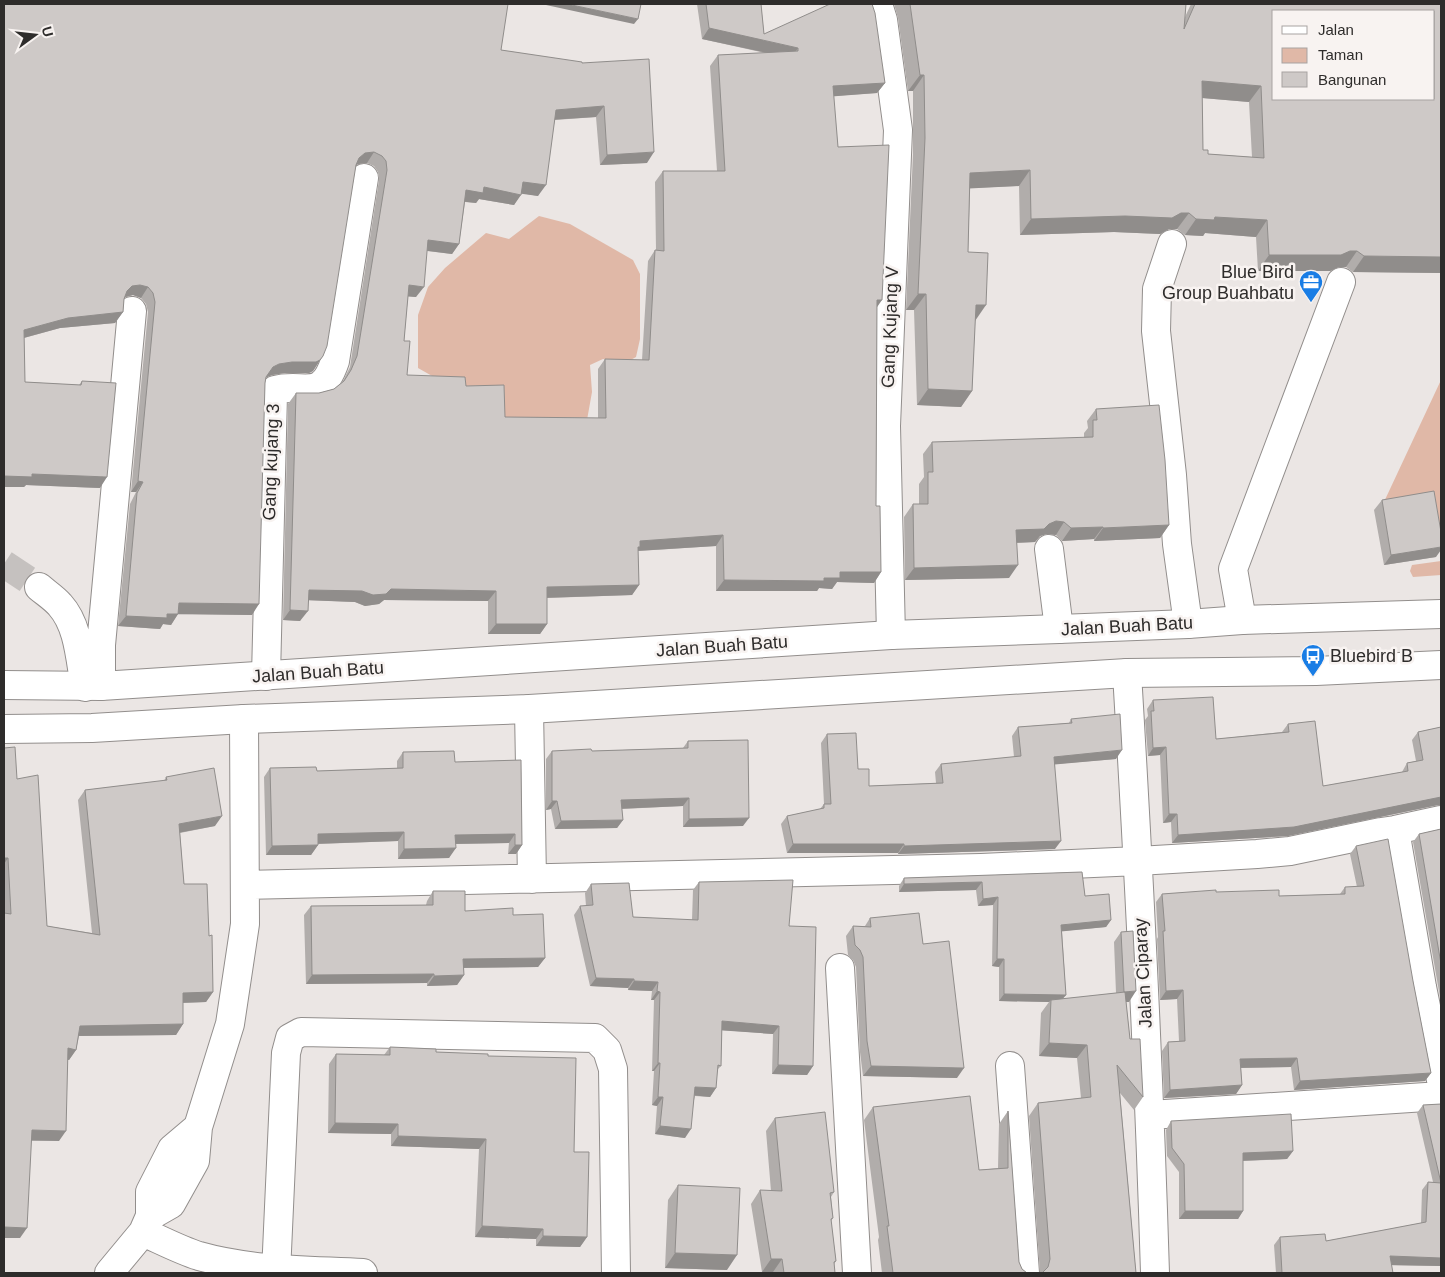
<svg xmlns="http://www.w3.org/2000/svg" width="1445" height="1277" font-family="Helvetica,sans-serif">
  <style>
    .green { fill: #e0b8a7 }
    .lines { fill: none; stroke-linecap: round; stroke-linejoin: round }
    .minor-tunnel { stroke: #c5c1bf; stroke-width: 28; stroke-dasharray: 28 14; stroke-linecap: butt }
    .minor-casing { stroke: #928e8c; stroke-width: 30 }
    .major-casing { stroke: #928e8c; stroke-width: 30 }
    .minor { stroke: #fff; stroke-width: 28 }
    .major { stroke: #fff; stroke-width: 28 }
    .wall { fill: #b1adab; fill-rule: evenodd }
    .shaded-wall { fill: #908d8b }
    .building { fill: #cec9c7; stroke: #908d8b; fill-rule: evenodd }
    .labels { text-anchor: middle; stroke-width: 5; stroke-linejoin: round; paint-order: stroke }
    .poi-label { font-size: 18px; fill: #2e2c2b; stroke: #f8f3f1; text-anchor: end }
    .street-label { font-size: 18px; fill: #2e2c2b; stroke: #f8f3f1 }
  </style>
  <rect width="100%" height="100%" fill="#ebe6e4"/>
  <!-- green -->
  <path class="green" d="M539,216L570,224L633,260L640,274V339L636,357L627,362L603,359L590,365L592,392L587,420L524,428L418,368V315L428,287L445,268L486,233L509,239Z
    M1441,380V533L1383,504Z
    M1441,561V575L1413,577L1410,571L1412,565Z"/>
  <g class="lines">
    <!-- minor-tunnel -->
    <path class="minor-tunnel" d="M4,564L39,587"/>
    <!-- minor casing -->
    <g class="minor-casing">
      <path id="minor" d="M878,4L883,20L898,130L886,426L891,635
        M1172,244L1157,289L1156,331L1172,475L1177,544L1188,624
        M1049,549L1059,629
        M39,587C46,593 54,598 60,605C79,626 80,660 85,687
        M1242,620L1233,569L1341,282
        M1127,673C1139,873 1149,1073 1155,1273
        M266,676L273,394L275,390C304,382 321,403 335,361L364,178
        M101,686V645L132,311
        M529,709L532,879
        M1395,830L1422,987L1441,1080
        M245,885L981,868L1138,861L1257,854L1290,851L1381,832L1395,830L1441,820
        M840,968L857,1273
        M1010,1066L1025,1273
        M1150,1115L1441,1096
        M150,1216L171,1204L195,1161L198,1127L230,1024L245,924L244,719
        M143,1232C161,1240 180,1250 199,1256C252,1271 308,1270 363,1273
        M109,1273L143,1232L150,1216V1192L172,1149L198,1127
        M276,1273L286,1053L290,1038L301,1032L595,1038L607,1050L613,1069L616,1273"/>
    </g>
    <!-- major casing -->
    <g class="major-casing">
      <path id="major" d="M4,685L101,686L891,635L1059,629L1188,624L1242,620L1441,614
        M4,729L92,728L244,719L529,709L1127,673L1316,671L1441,665"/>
    </g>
    <!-- minor -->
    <use href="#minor" class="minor"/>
    <!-- major -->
    <use href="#major" class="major"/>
  </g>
  <!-- wall -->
  <path class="wall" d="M4,4L501,50L582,63L647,163L600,165L596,117L555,120L538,196L521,193L514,205L479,199L476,203L465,202L459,244L452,254L427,251L416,297L408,296L404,341L407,375L466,386L505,417L598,418V369L605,359L642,360L648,261L655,250H656L655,182L663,171H717L710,66L718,55L765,53L702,39L697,4H761L764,34L885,83L877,93L833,96L838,147L877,308L876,506L881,572L874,583L837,582L832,589L819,588L817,591H716V546L638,551L639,585L632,595L547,598V624L540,634H488V601L384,600L379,604L365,606L355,602L308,600L300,621L283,620L288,404L296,393H319L334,389L343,381L350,367L379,180L378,172L374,166L367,163L358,164L356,165L323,356L313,371L309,373H285L272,375L266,377L265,383L252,615L178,614L171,625L163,624L160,629L118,626L130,504L136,492H131L148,312L146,304L141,298L133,295L124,298L123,312L115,323L60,328L24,338L25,382L79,385L82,381L100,488L26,485L24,487H4Z
    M894,4H1186L1185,17L1191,4H1441V273L1353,272L1346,267H1339L1330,271H1258L1256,237L1205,233L1203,236L1185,235L1177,229H1169L1160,234L1114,232L1020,235L1019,186L970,188L968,252L975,321L972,391L961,407L917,405L914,310H906L913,154V91H908L898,18ZM1202,98L1249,102L1252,157L1208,154L1203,150Z
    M1096,409L1169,525L1160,538L1094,541V539L1062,541L1056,535L1047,534L1040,536L1035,542L1017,543L1009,578L905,580L904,517L913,504H919V484L924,477L923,454L932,442L1084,438V433L1088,428L1087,421Z
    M1382,500L1436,557L1384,565L1374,510Z
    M1153,700L1216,739L1282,732L1288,724L1323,786L1402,772L1407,763L1416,761L1412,740L1418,732L1441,727V805H1438L1288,836L1172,843L1171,822L1163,823L1160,755L1148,756L1145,720L1148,716L1147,709Z
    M1071,719L1116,759L1055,764V849L898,854V853H787L781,824L787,816L820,809L824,804L821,743L827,734L858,769L869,786L936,783L935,772L941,764L1014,757L1012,736L1018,727L1069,723Z
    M688,741L743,826L683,827V806L622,809L623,820L617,828L555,829L551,809L546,810V759L552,751H592L683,748Z
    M4,748L17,779L47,926L92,933L78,800L85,790L164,781L166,777L215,826L180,833L184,884L209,936L213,992L206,1002L183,1003V1024L176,1035L79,1036L76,1050L69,1060H68L59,1141H31L20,1238H4Z
    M403,752L455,762L521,760L522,845L516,854H508L509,843L456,844L449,858L398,859V841L318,844V845L311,855H266L264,777L270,768L317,771L397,768V761Z
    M1441,829V1003L1413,842L1419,834Z
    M1356,846L1413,981L1431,1073L1425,1081L1294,1090L1291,1067L1241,1068L1242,1085L1236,1094L1164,1098L1162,1051L1168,1042L1179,1041L1177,999L1160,1000L1157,939L1158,937L1156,902L1162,894L1216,892L1279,896L1340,894L1345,887H1357L1350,854Z
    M1082,872L1085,896L1111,920L1106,927L1062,931L1066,995L1062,999L1116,993L1114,942L1121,932L1129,1002H1126L1130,1039L1143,1097L1134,1110L1120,1093L1136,1273H1040L1029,1116L1038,1103L1081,1098L1077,1058L1039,1056L1041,1013L1049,1002L999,1001V967L992,966L993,905L978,906L976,890L899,892V886L904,878Z
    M699,882L789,926L813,1066L807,1075L772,1074L773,1034L722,1030L721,1066L717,1070L716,1088L710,1097L695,1096L685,1138L655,1134L657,1106L652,1105L654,1071H652L654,1000H651L652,991L628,990V988L590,986L574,915L580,906H586L585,893L591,884L633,917L692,920L693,890Z
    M433,891L465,911L513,915L545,958L538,967L464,968V975L457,985L427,986V983L306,984L304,915L311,906L426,905L427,901Z
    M870,918L923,944L957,1078L863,1076L860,1052L856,967L853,960L848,955L846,936L853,926H865Z
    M390,1047L436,1052L488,1056L574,1152L587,1237L580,1247L536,1246V1239L475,1237L479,1149L391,1146V1134L328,1133L329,1064L336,1054L384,1055Z
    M1441,1104V1266L1391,1265L1393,1273H1276L1274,1245L1280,1237L1326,1241L1421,1223L1422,1190L1428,1182H1433L1417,1113L1423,1105Z
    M873,1107L979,1170L998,1168L999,1124L1008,1111L1019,1262L1022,1269L1027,1273H882L878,1240L879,1237L864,1120Z
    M775,1118L834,1192L831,1197L833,1218L831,1221L836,1261L834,1264L835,1273H773V1272H762L751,1204L760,1190L771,1191L766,1131Z
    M1171,1121L1293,1151L1287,1159L1243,1161V1211L1238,1219H1179V1172L1167,1156L1166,1130Z
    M678,1185L727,1270L665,1268L668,1200Z"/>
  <!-- shaded-wall -->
  <path class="shaded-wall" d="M547,4H567L638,19L634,24L546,5Z
    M709,28L798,48L791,58L702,39Z
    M920,75H924L913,91H908Z
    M1202,81L1261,86L1249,102L1191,97Z
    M885,83L877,93L825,97L833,86Z
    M604,106L596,117L549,120L556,110Z
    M374,152L367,163L358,164L352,169L359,158L365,153Z
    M654,152L647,163L600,165L607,155Z
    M1030,170L1019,186L959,189L970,173Z
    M523,182L546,185L538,196L516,193Z
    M484,187L521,195L514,205L479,199L476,203L459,201L466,190Z
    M1181,213H1189L1177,229H1169L1160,234L1114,232L1020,235L1031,219Z
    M1215,217L1267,220L1256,237L1205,233L1203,236L1185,235L1196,219Z
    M428,240L459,244L452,254L421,250Z
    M1350,251H1357L1346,267H1339L1330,271H1258L1269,255Z
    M1364,256L1441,257V273L1353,272Z
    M140,285L148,287L141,298L133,295L125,297L120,302L127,291L132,286Z
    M409,285L424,287L416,297L401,296Z
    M918,294H926L914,310H906Z
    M877,300H882L875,310Z
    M976,305H986L975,321Z
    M123,312L115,323L60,328L16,340L24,330L68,318Z
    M320,360L313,371L309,373H285L272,375L265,378L273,367L279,364L292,362Z
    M928,389L972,391L961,407L917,405Z
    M32,474L107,477L100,488L26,485L24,487H4V476Z
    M138,481L143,482L136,492H131Z
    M1056,521L1064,522L1056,535L1047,534L1040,536L1035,542L1007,543L1016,530L1049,524Z
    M1169,525L1160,538L1094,541L1103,528Z
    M1103,527L1094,539L1062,541L1071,528Z
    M723,535L716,546L636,551L640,541Z
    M1441,547V550L1436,557L1384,565L1391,555Z
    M1018,565L1009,578L905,580L914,568Z
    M840,572H881L874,583L837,582L832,589L819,588L817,591H716L724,580L824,578Z
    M639,585L632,595L540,598L547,587Z
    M391,589L496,591L488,601L384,600L379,604L365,606L355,602L302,600L309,590Z
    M179,603L259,604L252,615L172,614H178L171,625L163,624L160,629L118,626L126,616L167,614Z
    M290,610L308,611L300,621L283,620Z
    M496,624H547L540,634H488Z
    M1166,747L1160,755L1148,756L1153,748Z
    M1122,750L1116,759L1049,765L1054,757Z
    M1441,797V805H1438L1288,836L1172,843L1178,835Z
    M689,798L683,806L615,809L621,800Z
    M552,801H557L551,809L546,810Z
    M1169,814H1177L1171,822L1163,823Z
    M222,816L215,826L172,834L179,824Z
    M749,818L743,826L683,827L689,819Z
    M623,820L617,828L555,829L561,821Z
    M404,832L398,841L311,844L318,834Z
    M515,834L509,843L449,844L455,835Z
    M1061,841L1055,849L898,854L904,846Z
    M793,844H904L898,853H787Z
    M318,845L311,855H266L272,846Z
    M515,845H522L516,854H508Z
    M456,848L449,858L398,859L404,849Z
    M4,858H8L4,864Z
    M982,882L976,890L899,892L904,884Z
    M998,897L993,905L978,906L983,899Z
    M1111,920L1106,927L1056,932L1061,925Z
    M545,958L538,967L457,968L463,959Z
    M997,959H1004L999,967L992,966Z
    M434,974L427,983L306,984L312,975Z
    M464,975L457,985L427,986L434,976Z
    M596,978L634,979L628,988L590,986Z
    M634,981L658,982L652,991L628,990Z
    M1183,990L1177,999L1160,1000L1166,991Z
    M657,991L660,992L654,1000H651Z
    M1136,991L1129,1002H1116L1124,992Z
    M213,992L206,1002L176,1003L183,993Z
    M1004,994L1066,995L1060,1002L1051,1000L1049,1002L999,1001Z
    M722,1021L779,1026L773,1034L716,1030Z
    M183,1024L176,1035L73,1036L80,1026Z
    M1049,1043L1087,1045L1077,1058L1039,1056Z
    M68,1048L76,1050L69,1060L61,1058Z
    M1297,1058L1291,1067L1234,1068L1240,1059Z
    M658,1063H660L654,1071H652Z
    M778,1065L813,1066L807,1075L772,1074Z
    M871,1066L964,1068L957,1078L863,1076Z
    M1431,1073L1425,1081L1294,1090L1300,1081Z
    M1242,1085L1236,1094L1164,1098L1170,1090Z
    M695,1087L716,1088L710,1097L690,1095Z
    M658,1097H663L657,1106L652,1105Z
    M335,1123L398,1124L391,1134L328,1133Z
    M660,1126L691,1129L685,1138L655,1134Z
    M32,1130L66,1131L59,1141L25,1140Z
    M398,1136L486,1139L479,1149L391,1146Z
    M1293,1151L1287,1159L1237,1161L1243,1153Z
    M1185,1211H1243L1238,1219H1179Z
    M482,1226L543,1229L536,1239L475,1237Z
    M4,1227L27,1228L20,1238H4Z
    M543,1236L587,1237L580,1247L536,1246Z
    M675,1253L737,1255L727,1270L665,1268Z
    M1390,1256L1441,1258V1266L1384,1265Z
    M771,1259H782L773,1272H762Z"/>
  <!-- building -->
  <path class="building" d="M4,4H508L501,50L582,62V63L649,59L654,152L607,155L604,106L556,110L546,185L523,182L521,195L484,187L483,193L466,190L459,244L428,240L424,287L409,285L404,341H410L407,375L465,377L466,386L504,385L505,417L606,418L605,359L649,360L655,250L664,251L663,171H725L718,55L798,51V48L709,28L706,4H761L764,34L830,4H872L875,13L885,83L833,86L838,147L889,145L882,300H877L876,506H880L881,572H840V578H824V581L724,580L723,535L640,541V547H638L639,585L547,587V624H496V591L391,589L386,594L373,595L362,591L309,590L308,611L290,610L296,393H319L334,389L344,381L351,370L357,356L387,170L386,161L382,156L374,152L365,153L359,158L356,165L327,346L323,356L320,360L316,362H292L279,364L273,367L266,377L265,383L259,604L179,603L178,614H167V618L126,616L137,493L143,482L138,481L155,302L153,293L148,287L140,285L132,286L127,291L124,299L123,312L68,318L24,330L25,382L81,385L82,381L116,383L107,477L32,474V477L4,476Z
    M567,4H641L638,19Z
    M910,4H1186L1184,29L1195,4H1441V257L1364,256L1357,251H1350L1341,255H1269L1267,220L1215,217L1214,220L1196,219L1189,213H1181L1172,218L1125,216L1031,219L1030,170L970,173L968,252L988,253L986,305H976L972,391L928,389L926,294H918L925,138L924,75H920ZM1274,11H1434V99H1274ZM1202,81L1261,86L1264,158L1208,154V150H1203Z
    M1159,405L1165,460L1169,525L1103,528V527L1071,528L1064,522L1056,521L1049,524L1044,529L1016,530L1018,565L914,568L913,504H928V472H933L932,442L1093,437V420H1097L1096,409Z
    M1434,491L1441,532V547L1391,555L1382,500Z
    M1213,697L1216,739L1289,732L1288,724L1315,721L1323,786L1408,771L1407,763L1423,760L1418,732L1441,727V797L1294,827L1178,835L1177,814H1169L1166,747L1153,748L1151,711H1154L1153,700Z
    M1120,714L1122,750L1054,757L1061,841L904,846V844H793L787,816L824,808V804H831L827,734L856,733L858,769H869V786L943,783L941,764L1021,756L1018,727L1072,723L1071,719Z
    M748,740L749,818L689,819V798L621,800L623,820L561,821L557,801H552V751L591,749L592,751L688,748V741Z
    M15,747L17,779L38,775L47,926L100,935L85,790L167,780L166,777L214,768L222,816L179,824L184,884H207L209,936L212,935L213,992L183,993V1024L80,1026L76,1050L68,1048L66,1131L32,1130L27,1228L4,1227V913L11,914L8,858H4V748Z
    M454,751L455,762L521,760L522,845H515V834L455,835L456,848L404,849V832L318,834V845L272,846L270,768L316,767L317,771L403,768V752Z
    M1441,829V964L1419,834Z
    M1388,839L1413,981L1431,1073L1300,1081L1297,1058L1240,1059L1242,1085L1170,1090L1168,1042L1185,1041L1183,990L1166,991L1163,931H1165L1162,894L1216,890V892L1279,890V896L1345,894V887L1364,886L1356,846Z
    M1082,872L1085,896L1109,894L1111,920L1061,925L1066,995L1004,994V959H997L998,897L983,899L982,882L904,884V878Z
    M793,880L789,926L816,927L813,1066L778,1065L779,1026L722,1021L721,1066L718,1065L716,1088L695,1087L691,1129L660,1126L663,1097H658L660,1063H658L660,992L657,991L658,982L634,981V979L596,978L580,906L593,905L591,884L629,883L633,917L698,920L699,882Z
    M433,891H465V911L513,908V915L543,914L545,958L463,959L464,975L434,976V974L312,975L311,906L433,905Z
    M919,913L923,944L949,941L964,1068L871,1066L867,1041L863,957L860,950L855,945L853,926L871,927L870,918Z
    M1133,931L1136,991L1124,992L1121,932Z
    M1125,992L1130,1039H1140L1143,1097L1117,1065L1136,1273H1042L1048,1267L1050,1259L1038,1103L1091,1097L1087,1045L1049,1043L1051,1000Z
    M390,1047L436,1049V1052L488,1054V1056L576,1058L574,1152H589L587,1237L543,1236V1229L482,1226L486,1139L398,1136V1124L335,1123L336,1054L390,1055Z
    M970,1096L979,1170L1008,1168V1111L1019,1262L1022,1269L1027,1273H893L887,1226H889L873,1107Z
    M1441,1104V1258L1390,1256L1393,1273H1282L1280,1237L1325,1234L1326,1241L1426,1222L1428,1182L1441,1183L1423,1105Z
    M825,1112L834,1192L830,1193L833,1218L831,1219L836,1261L834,1262L835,1273H784L782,1259H771L760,1190L782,1191L775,1118Z
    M1291,1114L1293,1151L1243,1153V1211H1185L1184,1164L1172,1148L1171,1121Z
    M678,1185L740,1188L737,1255L675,1253Z"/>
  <!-- icons -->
  <defs>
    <g id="office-pin" transform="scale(1.25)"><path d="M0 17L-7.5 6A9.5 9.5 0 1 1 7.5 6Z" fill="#197de5" stroke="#f8f3f1"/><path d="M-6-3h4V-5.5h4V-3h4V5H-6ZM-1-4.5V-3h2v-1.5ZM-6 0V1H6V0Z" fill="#fff"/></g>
    <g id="bus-pin" transform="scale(1.25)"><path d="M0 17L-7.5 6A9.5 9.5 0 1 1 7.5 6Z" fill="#197de5" stroke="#f8f3f1"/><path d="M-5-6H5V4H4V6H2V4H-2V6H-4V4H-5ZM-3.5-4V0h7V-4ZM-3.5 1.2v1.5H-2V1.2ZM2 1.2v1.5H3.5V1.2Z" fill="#fff"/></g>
  </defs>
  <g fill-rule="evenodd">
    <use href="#office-pin" x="1311" y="282"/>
    <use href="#bus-pin" x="1313" y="656"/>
  </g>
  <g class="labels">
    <!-- poi labels -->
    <g class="poi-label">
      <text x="1294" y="278">Blue Bird<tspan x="1294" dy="21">Group Buahbatu</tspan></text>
      <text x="1330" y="662" text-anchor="start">Bluebird B</text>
    </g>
    <!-- street labels -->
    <g class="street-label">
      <text transform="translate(890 327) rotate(-88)" y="6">Gang Kujang V</text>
      <text transform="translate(271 462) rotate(-88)" y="6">Gang kujang 3</text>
      <text transform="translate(1127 626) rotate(-3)" y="6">Jalan Buah Batu</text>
      <text transform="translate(722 646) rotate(-4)" y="6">Jalan Buah Batu</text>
      <text transform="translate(318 672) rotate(-4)" y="6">Jalan Buah Batu</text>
      <text transform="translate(1143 973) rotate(-93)" y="6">Jalan Ciparay</text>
    </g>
  </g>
  <!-- border -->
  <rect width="1445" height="1277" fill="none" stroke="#2e2c2b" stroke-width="10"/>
  <!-- legend -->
  <rect x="1272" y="10" width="162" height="90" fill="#f8f3f1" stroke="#a7a3a2"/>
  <rect x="1282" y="26" width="25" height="8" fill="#ffffff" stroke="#a7a3a2"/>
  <text x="1318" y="35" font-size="15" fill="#2e2c2b">Jalan</text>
  <rect x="1282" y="48" width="25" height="15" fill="#e0b8a7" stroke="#a7a3a2"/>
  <text x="1318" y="60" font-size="15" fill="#2e2c2b">Taman</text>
  <rect x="1282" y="72" width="25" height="15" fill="#cec9c7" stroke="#a7a3a2"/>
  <text x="1318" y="85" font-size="15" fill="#2e2c2b">Bangunan</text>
  <!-- north arrow -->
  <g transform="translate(35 35) rotate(75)" stroke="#f8f3f1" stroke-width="4" paint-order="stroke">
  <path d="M0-4L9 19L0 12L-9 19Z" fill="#2e2c2b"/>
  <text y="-8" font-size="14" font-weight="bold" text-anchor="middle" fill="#2e2c2b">U</text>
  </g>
</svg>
